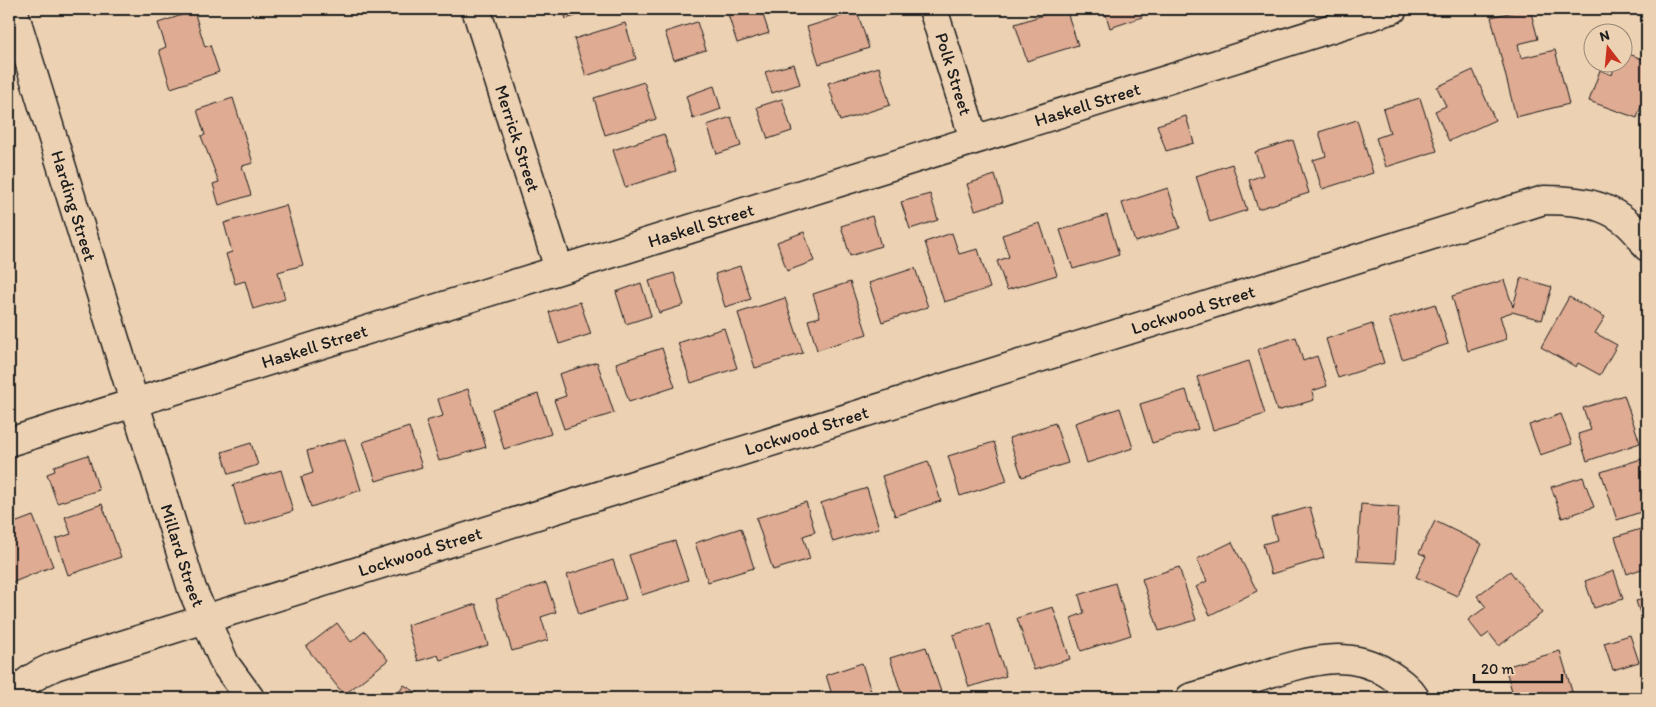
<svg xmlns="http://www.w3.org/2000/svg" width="1656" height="707" font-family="Itim,sans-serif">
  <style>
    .building { fill: #dfab92; stroke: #1c1c1c }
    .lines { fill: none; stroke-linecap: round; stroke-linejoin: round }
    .minor-casing { stroke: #1c1c1c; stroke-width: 31 }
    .minor { stroke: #ecd1b3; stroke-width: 28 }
    .labels { text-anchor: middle; stroke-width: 4; stroke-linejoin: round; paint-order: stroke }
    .street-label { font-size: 18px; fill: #1c1c1c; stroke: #ecd1b3 }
  </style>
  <rect width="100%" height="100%" fill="#ecd1b3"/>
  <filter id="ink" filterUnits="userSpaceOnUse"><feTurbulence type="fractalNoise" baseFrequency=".02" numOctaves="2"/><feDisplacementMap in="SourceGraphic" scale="10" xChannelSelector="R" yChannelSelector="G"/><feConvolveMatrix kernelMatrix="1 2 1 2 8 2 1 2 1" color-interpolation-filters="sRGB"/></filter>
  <g filter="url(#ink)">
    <!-- building -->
    <path class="building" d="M563,9H597L566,19Z
      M745,9H761L769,33L737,43L728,14Z
      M1062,9H1066L1078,45L1027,61L1015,24Z
      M1104,9H1140L1142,17L1110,28Z
      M1526,9H1530L1538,39L1518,44L1521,58L1555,50L1569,104L1516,117L1491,17Z
      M194,11L205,47L210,45L219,72L171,88L159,50L166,47L158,23Z
      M857,11L869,48L819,64L807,27Z
      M697,22L706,50L674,60L665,32Z
      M625,23L636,59L586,76L574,39Z
      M1624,52L1647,61V89L1637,118L1589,101L1600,70L1612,75L1616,62H1624Z
      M794,64L800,84L772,93L765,72Z
      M879,67L890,105L840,121L828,83Z
      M1473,70L1495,120L1449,141L1435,111L1446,106L1437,87Z
      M644,82L656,119L605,135L594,98Z
      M714,86L721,109L693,119L686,96Z
      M233,98L253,163L242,166L251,195L219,205L213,184L219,182L201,136L205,135L197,110Z
      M1420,98L1437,151L1386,167L1376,138L1390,133L1383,109Z
      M782,99L792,131L768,139L757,107Z
      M1186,116L1194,143L1166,151L1157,125Z
      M731,117L741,146L717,154L707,125Z
      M1357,120L1373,173L1322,189L1313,160L1326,156L1319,132Z
      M664,134L676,171L625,187L613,150Z
      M1293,140L1309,193L1258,209L1249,180L1263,175L1255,152Z
      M1232,164L1247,210L1210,222L1196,176Z
      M995,175L1003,202L975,210L967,184Z
      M1168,188L1180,228L1135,242L1122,203Z
      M930,194L938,220L910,229L901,202Z
      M286,205L303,265L278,272L285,299L253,309L245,281L235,284L226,254L232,252L224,223Z
      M1107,215L1119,255L1073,269L1060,230Z
      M872,216L881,246L850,256L841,226Z
      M1040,223L1057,275L1007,290L997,261L1009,257L1002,235Z
      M804,232L814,261L787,271L777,242Z
      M952,233L959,254L978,249L990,288L944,302L925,242Z
      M740,266L751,299L725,307L715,274Z
      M915,268L928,307L882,322L869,283Z
      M674,273L684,305L659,313L649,281Z
      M1521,278L1552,287L1542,320L1512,312L1500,316L1507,339L1468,351L1452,296L1504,280L1513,307Z
      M850,282L867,334L817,350L808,320L820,317L813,294Z
      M641,283L651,316L626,324L616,292Z
      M1569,297L1605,317L1595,333L1617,345L1600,375L1578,363L1576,367L1541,347Z
      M785,298L803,353L755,368L738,313Z
      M580,302L591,334L559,344L549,312Z
      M1435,304L1448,344L1402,359L1389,319Z
      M1372,324L1384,363L1338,378L1326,339Z
      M724,328L737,368L691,383L678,343Z
      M1296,337L1303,361L1317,356L1327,386L1312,391L1314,400L1277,411L1258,349Z
      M662,348L675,387L629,402L616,363Z
      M1249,361L1265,414L1213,430L1197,377Z
      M597,362L614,413L564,429L554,400L566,396L559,374Z
      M468,389L486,447L439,461L426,421L443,416L438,399Z
      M1186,390L1198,429L1152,443L1140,404Z
      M538,394L551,434L504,449L492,409Z
      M1624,395L1640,443L1587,461L1578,434L1591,430L1583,408Z
      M1120,408L1133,448L1087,463L1075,423Z
      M1561,414L1572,444L1540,455L1529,425Z
      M1055,423L1068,463L1022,477L1009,438Z
      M409,427L422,467L376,481L363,442Z
      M345,439L361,490L311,507L301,477L313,473L307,451Z
      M994,442L1007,481L960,496L948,456Z
      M251,443L258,465L229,474L222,452Z
      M88,455L99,490L57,503L47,474L55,471L54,466Z
      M1641,459L1647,477V510L1617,520L1601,472Z
      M928,461L941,501L895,516L882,476Z
      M281,470L293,511L245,526L233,485Z
      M1583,477L1594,507L1562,518L1551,487Z
      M867,488L879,528L833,542L821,503Z
      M806,502L815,532L803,536L810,559L773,570L756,518Z
      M102,504L121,557L68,575L56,539L71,534L65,517Z
      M1361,504L1399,507L1395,563L1357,561Z
      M1310,507L1324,558L1271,574L1263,544L1277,540L1271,518Z
      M33,516L53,566L9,584V525Z
      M1435,521L1482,544L1457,596L1416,577L1426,556L1419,553Z
      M1647,527V567L1627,574L1615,537Z
      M741,528L754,568L708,582L695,543Z
      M675,541L688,580L642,595L629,555Z
      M1232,542L1257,591L1210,615L1196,587L1207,581L1197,559Z
      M613,560L626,599L579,614L567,575Z
      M1179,567L1196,620L1159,631L1142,579Z
      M1510,571L1542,613L1499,646L1489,633L1482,638L1468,620L1486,607L1477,596Z
      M1614,571L1623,599L1594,608L1585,581Z
      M546,583L556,612L541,617L548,640L512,651L496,599Z
      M1115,583L1131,635L1081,651L1071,618L1084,613L1079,595Z
      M1647,598V634L1636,601Z
      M476,604L488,645L440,660L438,655L418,661L407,625Z
      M1053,607L1070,659L1034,670L1017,618Z
      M337,623L351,642L365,631L388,660L344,695L306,647Z
      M989,624L1006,676L969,687L953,635Z
      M1630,635L1639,662L1613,670L1604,643Z
      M926,647L943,698H903L890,658Z
      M1560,651L1574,698H1514L1505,667Z
      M862,663L873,698H833L826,675Z
      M404,685L426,698H395Z"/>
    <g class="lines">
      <!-- minor casing -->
      <g class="minor-casing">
        <g id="minor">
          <path id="s1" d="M13,9L192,589L225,664L250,698"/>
          <path id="s2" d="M476,9L559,269"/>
          <path id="s3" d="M933,9L974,139"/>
          <path id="s4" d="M9,442L1393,9"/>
          <path id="s5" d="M9,698C23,683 36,674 55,666L1544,200C1587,200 1623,206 1647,247"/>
          <path d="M1190,698C1214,691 1237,684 1260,676C1303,663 1346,647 1387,673C1398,680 1408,687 1415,698"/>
        </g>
      </g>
      <!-- minor -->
      <use href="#minor" class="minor"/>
    </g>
  </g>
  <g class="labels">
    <!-- street labels -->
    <g class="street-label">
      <text dy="6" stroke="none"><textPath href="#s3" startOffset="68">Polk Street</textPath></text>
      <text dy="6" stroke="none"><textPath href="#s4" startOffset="1130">Haskell Street</textPath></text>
      <text dy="6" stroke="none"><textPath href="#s2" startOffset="136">Merrick Street</textPath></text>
      <text dy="6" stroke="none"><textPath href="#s1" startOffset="206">Harding Street</textPath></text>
      <text dy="6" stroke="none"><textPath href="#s4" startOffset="725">Haskell Street</textPath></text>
      <text dy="6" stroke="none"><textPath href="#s5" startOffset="1249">Lockwood Street</textPath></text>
      <text dy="6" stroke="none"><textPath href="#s4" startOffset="320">Haskell Street</textPath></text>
      <text dy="6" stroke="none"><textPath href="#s5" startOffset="844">Lockwood Street</textPath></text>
      <text dy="6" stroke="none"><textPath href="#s5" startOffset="439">Lockwood Street</textPath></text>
      <text dy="6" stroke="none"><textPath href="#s1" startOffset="572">Millard Street</textPath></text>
    </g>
  </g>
  <!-- margin -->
  <rect width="1656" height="707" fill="none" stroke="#ecd1b3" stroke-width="30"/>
  <rect x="15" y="15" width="1626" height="677" fill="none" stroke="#1c1c1c" stroke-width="2" filter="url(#ink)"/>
  <!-- north arrow -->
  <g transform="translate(1608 48) rotate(344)"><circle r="24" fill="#ecd1b3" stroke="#998977"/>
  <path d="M0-4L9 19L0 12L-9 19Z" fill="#c8321e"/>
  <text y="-8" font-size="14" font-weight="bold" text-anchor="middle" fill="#1c1c1c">N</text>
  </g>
  <!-- scale -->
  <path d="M1474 674v8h88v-8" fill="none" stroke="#1c1c1c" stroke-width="2.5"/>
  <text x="1481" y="674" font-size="15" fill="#1c1c1c" stroke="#ecd1b3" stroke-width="4" paint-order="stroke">20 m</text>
</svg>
